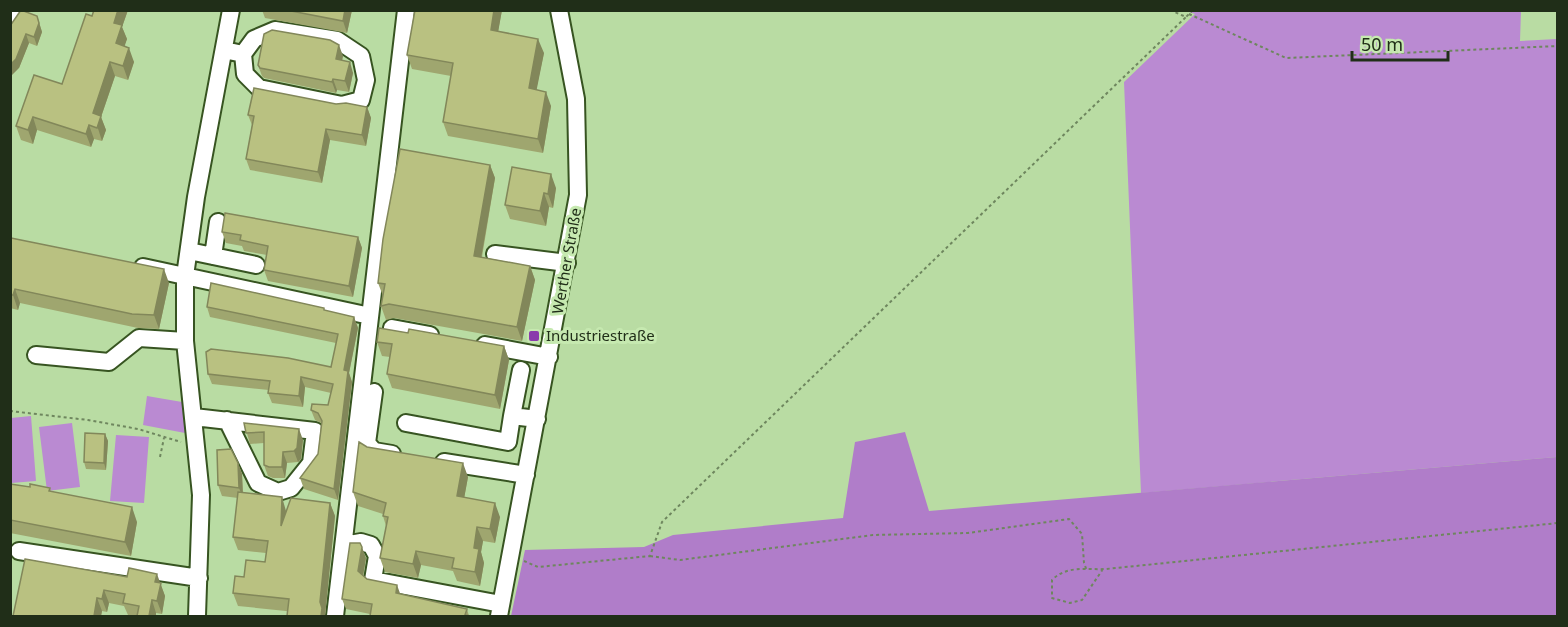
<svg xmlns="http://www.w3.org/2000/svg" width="1568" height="627" font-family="'Noto Sans',sans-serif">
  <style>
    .green { fill: #ba8ad2 }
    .forest { fill: #b07dc9 }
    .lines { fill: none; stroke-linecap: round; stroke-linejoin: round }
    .minor-casing { stroke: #375421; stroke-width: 20 }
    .path { stroke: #6e865e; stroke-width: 2; stroke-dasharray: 3 3; stroke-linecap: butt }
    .minor { stroke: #fff; stroke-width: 16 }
    .wall { fill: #9fa66f }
    .shaded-wall { fill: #82875a }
    .building { fill: #b9c181; stroke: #82875a; stroke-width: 1.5 }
    .poi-dot { fill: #8a3cac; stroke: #c6e9b0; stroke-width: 2 }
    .labels { text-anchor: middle; stroke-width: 6; stroke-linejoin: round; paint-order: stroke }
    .street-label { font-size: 15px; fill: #202e18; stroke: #c6e9b0 }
    .poi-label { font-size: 15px; fill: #202e18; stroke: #c6e9b0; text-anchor: start }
  </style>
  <rect width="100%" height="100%" fill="#b9dca3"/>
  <!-- green -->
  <path class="green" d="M1186,11H1521L1520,41L1557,39V457L1141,493L1124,82L1195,14Z
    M147,396L182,402L185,433L143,425Z
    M31,416L36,481L11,483V418Z
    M72,423L80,487L47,491L39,427Z
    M116,435L149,437L144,503L110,501Z"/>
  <!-- forest -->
  <path class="forest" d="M905,432L929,511L1557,457V616H511L525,550L644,547L673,535L843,518L855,442Z"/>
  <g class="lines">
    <!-- minor casing -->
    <g class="minor-casing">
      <path id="minor" d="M10,23L18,10
        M224,50L243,54L245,74L259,88L342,105L361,100L366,80L361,56L337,40L275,30L254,39L243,54
        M189,251L256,265
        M495,254L567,263
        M213,256L218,222
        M143,267L370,316
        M392,328L430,335
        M485,345L549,357
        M36,355L109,362L139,338L185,341
        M374,392L367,443L374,451L392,454
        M512,416L521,370
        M194,417L315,431L311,463L291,488L278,492L258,483L227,420
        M406,423L508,442L512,416L537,419
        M444,462L526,475
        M344,545L361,542L371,545L377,556L373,580L501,604
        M19,551L199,578
        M197,616L201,495L185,341V276L196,197L231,10
        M335,616L406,10
        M499,616L578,195L576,99L559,10"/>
    </g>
    <!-- path -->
    <path class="path" d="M1170,10L1186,17L1193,10
      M1189,14L1286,58L1558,46
      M10,411L88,420L138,429L181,442
      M160,457L164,438
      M650,556L680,560L873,535L968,533L1069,519L1082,534L1084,563L1087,571
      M524,561L538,567L650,556L662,522L1186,17
      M1103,569L1082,600L1070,603L1052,598V580C1067,565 1086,570 1106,569L1558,523"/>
    <!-- minor -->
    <use href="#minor" class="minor"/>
  </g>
  <!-- wall -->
  <path class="wall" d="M94,10H128L122,27L127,39L124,46L134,62L128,80L115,76L101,117L106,130L102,141L94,139L91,147L37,130L33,144L21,140L16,126L62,84Z
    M262,10H352L347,33L265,18Z
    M415,10H502L498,31L544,53L536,90L551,106L543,153L448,136L443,122L451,76L412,69L407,55Z
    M37,16L42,32L37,46L29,43L19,68L10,26Z
    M343,56L342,60L353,73L349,92L337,90L336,93L264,78L262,76L258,65Z
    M336,104L367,107L371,118L366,146L330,140L322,183L250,170L246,159L252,125L248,115Z
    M490,165L495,178L482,257L530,266L535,280L522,341L394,318L386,320L381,306L383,296L378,283Z
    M556,188L553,208L549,207L546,226L510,219L505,205Z
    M222,232L358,237L362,248L353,297L268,281L264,270L267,255L244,251L242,246L226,243Z
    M10,240L169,283L159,329L138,328L20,303L18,310L10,308Z
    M207,307L326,311L354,317L358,328L349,373L352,382L338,500L304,489L300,478L318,454L321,423L315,420L311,410L328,405L331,393L305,387L303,407L272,403L268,393L269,390L212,384L208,374L331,367L336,343L210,317Z
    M408,333L504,346L509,360L500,409L392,388L387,374L390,357L382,356L377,342Z
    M244,423L303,440L301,459L298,462L287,463L285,478H273L268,476L264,465V443L250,444Z
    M105,434L108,441L106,470L86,469L84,462Z
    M367,447L468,477L464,498L500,517L495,543L483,541L481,552L484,563L480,586L457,581L453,571L421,565L418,578L385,572L380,558L386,526L383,516V514L358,506L353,492Z
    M238,463L242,474L243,493L286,511L330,503L335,516L325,615L238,606L233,593L244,577L265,562L266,553L238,550L233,537L238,498L222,496L218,485Z
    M10,484L30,487L50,488L51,492L137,522L131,556L10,533Z
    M366,558L363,576L367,579L400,594L467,609L469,616L370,614L346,609L342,599Z
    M25,559L160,583L165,596L162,614L156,613V616H135L128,615L124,606L109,603L107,612L102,611L101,616H13Z"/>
  <!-- shaded-wall -->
  <path class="shaded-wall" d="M118,10H128L122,27L127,39L121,57L116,43L114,23Z
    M345,10H352L347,33L343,21Z
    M494,10H502L496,44L491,30Z
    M37,16L42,32L37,46L34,37Z
    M26,34L29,43L19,68L10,77V65Z
    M538,39L544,53L534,103L529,88Z
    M339,45L343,56L340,70L336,59Z
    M129,48L134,62L128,80L123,66Z
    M110,62L115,76L101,117L106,130L102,141L93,113Z
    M350,62L353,73L349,92L345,81Z
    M333,79L337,90L336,93L332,82Z
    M546,92L551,106L543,153L538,139Z
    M367,107L371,118L366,146L362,135Z
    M33,117L37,130L33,144L28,130Z
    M89,125L94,139L91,147L86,134Z
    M326,129L330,140L322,183L318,172Z
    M490,165L495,178L479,270L474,256Z
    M551,174L556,188L553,208L548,194Z
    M544,193L549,207L546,226L540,211Z
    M358,237L362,248L353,297L349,286Z
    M530,266L535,280L522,341L517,327Z
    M164,269L169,283L159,329L154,315Z
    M15,289L20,303L18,310L13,295Z
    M354,317L358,328L349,373L352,382L338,500L334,489L344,370Z
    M504,346L509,360L500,409L495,395Z
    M301,377L305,387L303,407L299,396Z
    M299,429L303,440L301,459L298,462L294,451Z
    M105,434L108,441L106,470L104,463Z
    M283,452L287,463L285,478L282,467Z
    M238,463L242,474L243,498L239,488Z
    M463,463L468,477L462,510L457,496Z
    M282,497L286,511L281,526Z
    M330,503L335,516L325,616H321L320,602Z
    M495,503L500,517L495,543L490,529Z
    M132,507L137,522L131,556L125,542Z
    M477,527L483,541L481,552L484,563L480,586L475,572L474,548Z
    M362,547L366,558L362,582L358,571Z
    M416,551L421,565L418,578L413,564Z
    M157,574L165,596L162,614L157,601L155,582Z
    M397,585L401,596L396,593Z
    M104,590L109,603L107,612L102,599Z
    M97,598L102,611L101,616H94Z
    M152,600L156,613V616H149Z"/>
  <!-- building -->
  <path class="building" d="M21,10L37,16L39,23L34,37L26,34L16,59L10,65V26Z
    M94,10H118L114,23L122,25L116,43L129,48L123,66L110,62L93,113L101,116L97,128L89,125L86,134L33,117L28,130L16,126L34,75L62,84L86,14L92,16Z
    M286,10H345L343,21Z
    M415,10H494L491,30L538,39L529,88L546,92L538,139L443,122L453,63L407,55Z
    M272,30L330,40L339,45L336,59L350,62L345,81L333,79L332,82L260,68L258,65L264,34Z
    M254,88L336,104L346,103L367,107L362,135L326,129L318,172L246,159L254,116L248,115Z
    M400,149L490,165L474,256L530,266L517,327L389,304L381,306L385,284L378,283L383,239Z
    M512,167L551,174L548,194L544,193L540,211L505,205Z
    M225,213L358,237L349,286L264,270L268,246L240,240L241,235L222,232Z
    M11,238L164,269L154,315L132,314L15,289L13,295H10Z
    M211,283L324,308V310L354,317L344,370L348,371L334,489L300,478L318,454L322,421L318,413L311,410L312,404L328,405L333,384L301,377L299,396L268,393L270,381L208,374L206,352L211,349L288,358L331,367L338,334L207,307Z
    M379,328L408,333L409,329L504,346L495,395L387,374L392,344L377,342Z
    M244,423L299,429L297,448L294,451L283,452L282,467H269L264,465V432L246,433Z
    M85,433L105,434L104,463L84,462Z
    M359,442L367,447L463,463L457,496L495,503L490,529L477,527L474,548L479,549L475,572L452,568L454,558L416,551L413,564L380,558L388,517L383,516L386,503L353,492Z
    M231,449L238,463L239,488L218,485L217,450Z
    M10,484L30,487V484L50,488L49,491L132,507L125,542L10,520Z
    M238,492L282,497L281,526L291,498L330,503L320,602L322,608L321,616H287L289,599L233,593L235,576L244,577L246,560L265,562L268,541L233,537Z
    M350,543H360L362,547L358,571L367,579L397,585L396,593L467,609L465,615L471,616H370L372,604L342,599Z
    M25,559L127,577L129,568L157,574L155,582L161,583L157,601L152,600L149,616H137L139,606L123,603L125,594L104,590L102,599L97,598L94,616H13Z"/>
  <!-- markers -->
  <rect class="poi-dot" x="528" y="330" width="12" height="12" rx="3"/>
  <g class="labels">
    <!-- street labels -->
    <g class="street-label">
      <text transform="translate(567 261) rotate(-80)" y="5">Werther Straße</text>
    </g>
    <!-- poi labels -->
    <g class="poi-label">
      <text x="546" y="341">Industriestraße</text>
    </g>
  </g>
  <!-- border -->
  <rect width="1568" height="627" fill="none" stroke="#202e18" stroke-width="24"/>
  <!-- scale -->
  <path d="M1352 51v9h96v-9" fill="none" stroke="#202e18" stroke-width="3"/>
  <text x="1361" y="51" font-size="18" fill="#202e18" stroke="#c6e9b0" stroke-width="4.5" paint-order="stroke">50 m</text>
</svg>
